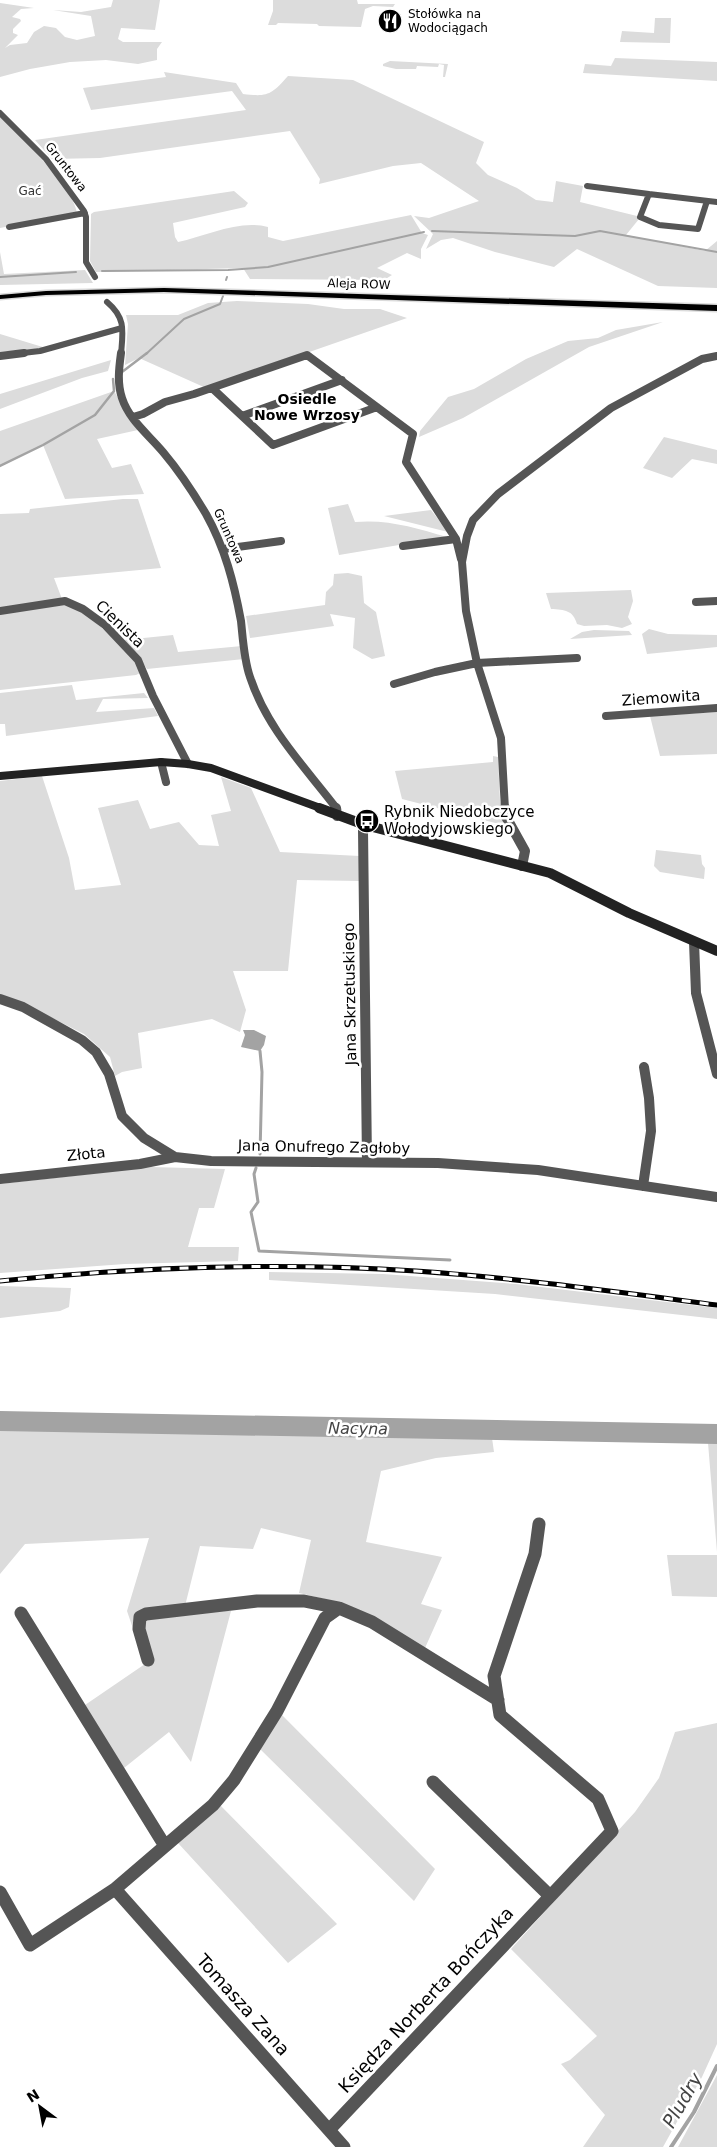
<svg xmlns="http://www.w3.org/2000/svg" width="717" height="2147" font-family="'DejaVu Sans',sans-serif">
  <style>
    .green { fill: #dcdcdc }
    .water { fill: #a3a3a3 }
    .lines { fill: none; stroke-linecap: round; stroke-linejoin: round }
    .stream-far3 { stroke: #a3a3a3; stroke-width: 2 }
    .stream-far2 { stroke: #a3a3a3; stroke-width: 2.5 }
    .stream-far1 { stroke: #a3a3a3; stroke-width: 3 }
    .stream { stroke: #a3a3a3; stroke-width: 4 }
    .river { fill: #a3a3a3; fill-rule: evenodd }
    .primary-casing { stroke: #dbdbdb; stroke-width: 3 }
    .street-far3 { stroke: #555; stroke-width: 6 }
    .street-far2 { stroke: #555; stroke-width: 8 }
    .street-far1 { stroke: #555; stroke-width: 10 }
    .street { stroke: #555; stroke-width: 13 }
    .secondary-far1 { stroke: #222; stroke-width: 8 }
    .secondary { stroke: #222; stroke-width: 10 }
    .primary { fill: #000; fill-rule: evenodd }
    .rail-casing { stroke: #000; stroke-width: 5 }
    .rail { stroke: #fff; stroke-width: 3; stroke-dasharray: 9; stroke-linecap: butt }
    .labels { text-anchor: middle; stroke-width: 5; stroke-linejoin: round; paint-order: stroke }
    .far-poi-label { font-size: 12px; fill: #000; stroke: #fff; text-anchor: start }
    .far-street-label { font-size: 12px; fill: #000; stroke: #fff }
    .far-park-label { font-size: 12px; fill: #333; stroke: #fff }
    .far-neighbourhood-label { font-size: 14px; font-weight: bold; fill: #000; stroke: #fff }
    .street-label { font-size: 15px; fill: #000; stroke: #fff }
    .poi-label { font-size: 15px; fill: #000; stroke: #fff; text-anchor: start }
    .water-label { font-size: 16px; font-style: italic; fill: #444; stroke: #fff }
    .near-street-label { font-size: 18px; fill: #000; stroke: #fff }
    .near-water-label { font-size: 19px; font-style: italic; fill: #444; stroke: #fff }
  </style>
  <rect width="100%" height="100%" fill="#fff"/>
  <!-- green -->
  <path class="green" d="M113,0H160L155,30L121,28L118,39L123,42H162L157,49V60L138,64L106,60L70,62L30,69L0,77V3L34,8L21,9L12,17L20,19L21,21L13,29V33L18,35L5,48L10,45L27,43L34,32L44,26L56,28L65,37L77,40L95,36L91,16L53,10L81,12L111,7Z
    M273,0H357L358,4H395L393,7L373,6L365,9L361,27L319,26L317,24L278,23L276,25H268L273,11Z
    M655,18H671L670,43L620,42L622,31L654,33Z
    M615,58L717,62V81L583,73L585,64L611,66Z
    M390,61L448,64L445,77H443L444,65L439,64L438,67L417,66L416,69H396L383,66V64Z
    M164,72L236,83L243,94C268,97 271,95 288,76L353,80L484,142L476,163L488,175L517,188L536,200L553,202L556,181L583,186L580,202L637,216L639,219L626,235L705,251L717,241V288L658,286L577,249L554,267L495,252L453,238L441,240L426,249L433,234L414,216L429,218L479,201L421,163L393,166L319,184L320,179L290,131L100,158L52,159L35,140L246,110L232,91L91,110L83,88L166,77Z
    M0,116C19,135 74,188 77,213L0,228Z
    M234,191L248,203L245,207L173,223L175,237L178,242C206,236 240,219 268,227V237L283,241L411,215L422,233L428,235L421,249V259L407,253L377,268L392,275L384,280L250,279L243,268L96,272L90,261L91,214L94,212Z
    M0,252L4,274L85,270L93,283L0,285Z
    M237,301L308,304L344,309H380L407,318L206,388L139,358L125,365L128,324L126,315H178L208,303Z
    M663,322L589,347L463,418L419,437L420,431L448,397L474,389L526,359L568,341L598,338L616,330Z
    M0,334L46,348L0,352Z
    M111,360L108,371L82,378L0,409V394Z
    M114,391L138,430L97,439L112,468L131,464L144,494L65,499L43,445L0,466V431Z
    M664,437L717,450V464L692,459L672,478L643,468Z
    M123,499H138L161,568L54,578L62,599L0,610V514L29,513L30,509Z
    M348,504L355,522C388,519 416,528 447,537L339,555L328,508Z
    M431,510L448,532L384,516Z
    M348,573L362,576L364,603L376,612L385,656L372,659L353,648L355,618L330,614L334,626L250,638L246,616L325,605L326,592L333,585L334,574Z
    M631,590L633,601L628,617L632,624L622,628L607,625L584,626L577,624C573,610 565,610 551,609L546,593Z
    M72,604C98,624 124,644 142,672L136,675L0,690V613Z
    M649,629L668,634L717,635V647L647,654L642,634Z
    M594,630L629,631L632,635L570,639L582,632Z
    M173,635L178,652L242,646L244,659L147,669L136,653L124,640Z
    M72,685L76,700L144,693L148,698L103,699L96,712L154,708L158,716L6,736L5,724H0V693Z
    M717,712V754L660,756L650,716Z
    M493,756L498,757L500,801L506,823L503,825L402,799L395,771L493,762Z
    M42,776L69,858L75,890L121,885L98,808L138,800L150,829L179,822L199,845L219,846L211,815L231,811L221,777L251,788L280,852L360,856V881L297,880L288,971H233L246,1010L240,1032L212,1019L138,1033L142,1068L122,1072L115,1076L110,1057L84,1034L24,1004L0,995V781Z
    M656,850L701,855L702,864L705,868L704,879L660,872L654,866Z
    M151,1167L225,1169L214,1208H199L188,1247H239L238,1261L125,1264L0,1273V1184Z
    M269,1272L383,1274L516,1284L717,1308V1319L495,1294L269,1280Z
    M0,1286L71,1288L69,1307L60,1311L0,1318Z
    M0,1424L492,1438L494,1452L436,1458L381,1471L366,1542L442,1557L421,1604L442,1610L425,1648L333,1601L299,1593L311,1540L261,1528L253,1549L200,1546L184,1610L231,1611L191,1762L169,1732L124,1768L85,1705L145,1664L127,1611L149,1538L25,1544L0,1574Z
    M708,1443H717V1552Z
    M667,1555H717V1597L672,1596Z
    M281,1714L435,1869L414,1901L259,1748Z
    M717,1723V2044L702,2077L663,2147H583L605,2115L561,2064L570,2060L597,2036L511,1949L635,1812L659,1778L675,1732Z
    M220,1805L337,1924L288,1963L178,1843Z
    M717,2075V2147H678Z"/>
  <!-- water -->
  <path class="water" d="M243,1030H254L266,1036L264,1045L260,1051L241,1047L245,1035Z"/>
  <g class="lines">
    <!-- stream-far3 -->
    <path class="stream-far3" d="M432,231L575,236L600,231L717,252
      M102,271L228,270L268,267L424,232
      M0,277L76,272
      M226,280L227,277
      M146,354L184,319L220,304L223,296"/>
    <!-- stream-far2 -->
    <path class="stream-far2" d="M122,372L147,353
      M0,466L43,445L95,415L114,391L113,379"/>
    <!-- stream-far1 -->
    <path class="stream-far1" d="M260,1051L262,1072L260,1154
      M256,1168L254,1174L258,1202L251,1212L259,1251L450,1260"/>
    <!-- stream -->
    <path class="stream" d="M592,1424L598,1432
      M671,2147L694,2112L717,2066"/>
    <!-- river -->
    <path class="river" d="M0,1411L717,1424V1444L0,1431Z"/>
    <!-- primary casing -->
    <g class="primary-casing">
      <path id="primary" d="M164,288L717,305V311L164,292L46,295L0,299V295L46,291Z"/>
    </g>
    <!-- street-far3 -->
    <path class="street-far3" d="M0,113L46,159L84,211L86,217V262L95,277
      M587,186L649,194
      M707,201L698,229L659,225L640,217L649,194L717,202
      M9,227L85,213
      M107,302C126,318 123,331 121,354
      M14,354L40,351L122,328"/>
    <!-- street-far2 -->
    <path class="street-far2" d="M121,353C119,368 117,383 122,398C129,420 149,435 163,452C179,471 193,492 206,514C225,548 234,583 241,621C243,640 244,660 250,677C267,729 305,767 337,809
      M0,356L24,353
      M212,388L273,445L377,407
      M242,416L342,380
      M133,417L143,414L165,402L194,394L307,355L413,434L406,462L456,539L461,559
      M403,546L456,539
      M223,549L281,541
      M696,602L717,601
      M0,611L65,601L83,609L105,625L138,660L153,696L188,764
      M394,684L435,672L477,663L577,658
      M606,716L717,708
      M161,762L166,782
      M505,809L501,738L477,663L466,611L462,562L467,536L473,520L498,494L611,408L702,359L717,356"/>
    <!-- street-far1 -->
    <path class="street-far1" d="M336,808L337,816
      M505,808V815L525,851L522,866
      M365,825L363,830L367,1162
      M694,942L696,993L717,1074
      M0,999L23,1007L82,1040L96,1052L109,1074L122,1116L144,1138L175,1157L211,1161L438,1163L538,1170L717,1197
      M0,1179L140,1164L175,1157
      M643,1186L651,1131L649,1098L644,1067"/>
    <!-- street -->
    <path class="street" d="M21,1613L165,1846
      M148,1660L139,1629L140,1617L146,1614L257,1601H304L339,1608
      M433,1782L550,1896
      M115,1889L344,2147
      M0,1892L30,1945L115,1889L213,1805L234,1780L277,1711L325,1618L339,1608L372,1622L498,1700
      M329,2130L612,1831L598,1799L500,1715L494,1676L535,1554L539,1524"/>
    <!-- secondary-far1 -->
    <path class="secondary-far1" d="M0,776L161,762L188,764L211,768L323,809"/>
    <!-- secondary -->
    <path class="secondary" d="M319,808L365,825L550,873L629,913L717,951"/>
    <!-- primary -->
    <use href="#primary" class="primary"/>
    <!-- rail casing -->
    <g class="rail-casing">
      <path id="rail" d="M0,1281C138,1267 277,1262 416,1271C517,1278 617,1292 717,1305"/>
    </g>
    <!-- rail -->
    <use href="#rail" class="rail"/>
  </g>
  <!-- icons -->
  <defs>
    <g id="restaurant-disc" transform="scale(1.25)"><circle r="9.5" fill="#000" stroke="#fff"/><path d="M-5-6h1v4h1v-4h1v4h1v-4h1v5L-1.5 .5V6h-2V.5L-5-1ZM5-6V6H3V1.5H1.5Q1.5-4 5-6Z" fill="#fff"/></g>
    <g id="bus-disc" transform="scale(1.25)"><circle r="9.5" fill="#000" stroke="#fff"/><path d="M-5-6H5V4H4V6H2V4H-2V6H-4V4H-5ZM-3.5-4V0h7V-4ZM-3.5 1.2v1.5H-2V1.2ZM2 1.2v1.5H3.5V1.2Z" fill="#fff"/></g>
  </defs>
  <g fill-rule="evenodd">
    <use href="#restaurant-disc" x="390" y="21"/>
    <use href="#bus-disc" x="367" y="821"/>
  </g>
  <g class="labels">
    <!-- far-poi labels -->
    <g class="far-poi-label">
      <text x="408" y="18">Stołówka na<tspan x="408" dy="14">Wodociągach</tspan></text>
    </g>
    <!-- far-street labels -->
    <g class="far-street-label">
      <text transform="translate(66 167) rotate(52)" y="4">Gruntowa</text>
      <text transform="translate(359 284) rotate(2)" y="4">Aleja ROW</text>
      <text transform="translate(229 536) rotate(66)" y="4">Gruntowa</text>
    </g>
    <!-- far-park labels -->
    <g class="far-park-label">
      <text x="30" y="195">Gać</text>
    </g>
    <!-- far-neighbourhood labels -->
    <g class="far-neighbourhood-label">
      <text x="307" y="404">Osiedle<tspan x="307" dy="16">Nowe Wrzosy</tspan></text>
    </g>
    <!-- street labels -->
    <g class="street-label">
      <text transform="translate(120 624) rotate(44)" y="5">Cienista</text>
      <text transform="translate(661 698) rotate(-4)" y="5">Ziemowita</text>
      <text transform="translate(350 994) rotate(-91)" y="5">Jana Skrzetuskiego</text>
      <text transform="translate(324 1147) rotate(1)" y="5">Jana Onufrego Zagłoby</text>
      <text transform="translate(86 1154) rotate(-6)" y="5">Złota</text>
    </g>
    <!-- poi labels -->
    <g class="poi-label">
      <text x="384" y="817">Rybnik Niedobczyce<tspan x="384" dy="17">Wołodyjowskiego</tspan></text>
    </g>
    <!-- water labels -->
    <g class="water-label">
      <text transform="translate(358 1428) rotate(1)" y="6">Nacyna</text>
    </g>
    <!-- near-street labels -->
    <g class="near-street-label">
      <text transform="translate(426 2000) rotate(-47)" y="6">Księdza Norberta Bończyka</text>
      <text transform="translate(243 2005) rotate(48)" y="6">Tomasza Zana</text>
    </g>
    <!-- near-water labels -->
    <g class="near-water-label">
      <text transform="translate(682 2100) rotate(-60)" y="7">Pludry</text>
    </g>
  </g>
  <!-- north arrow -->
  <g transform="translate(40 2107) rotate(328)" stroke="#ffffff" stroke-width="4" paint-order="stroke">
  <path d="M0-4L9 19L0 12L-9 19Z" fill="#000000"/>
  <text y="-8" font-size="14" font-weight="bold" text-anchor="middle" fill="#000000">N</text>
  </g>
</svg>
